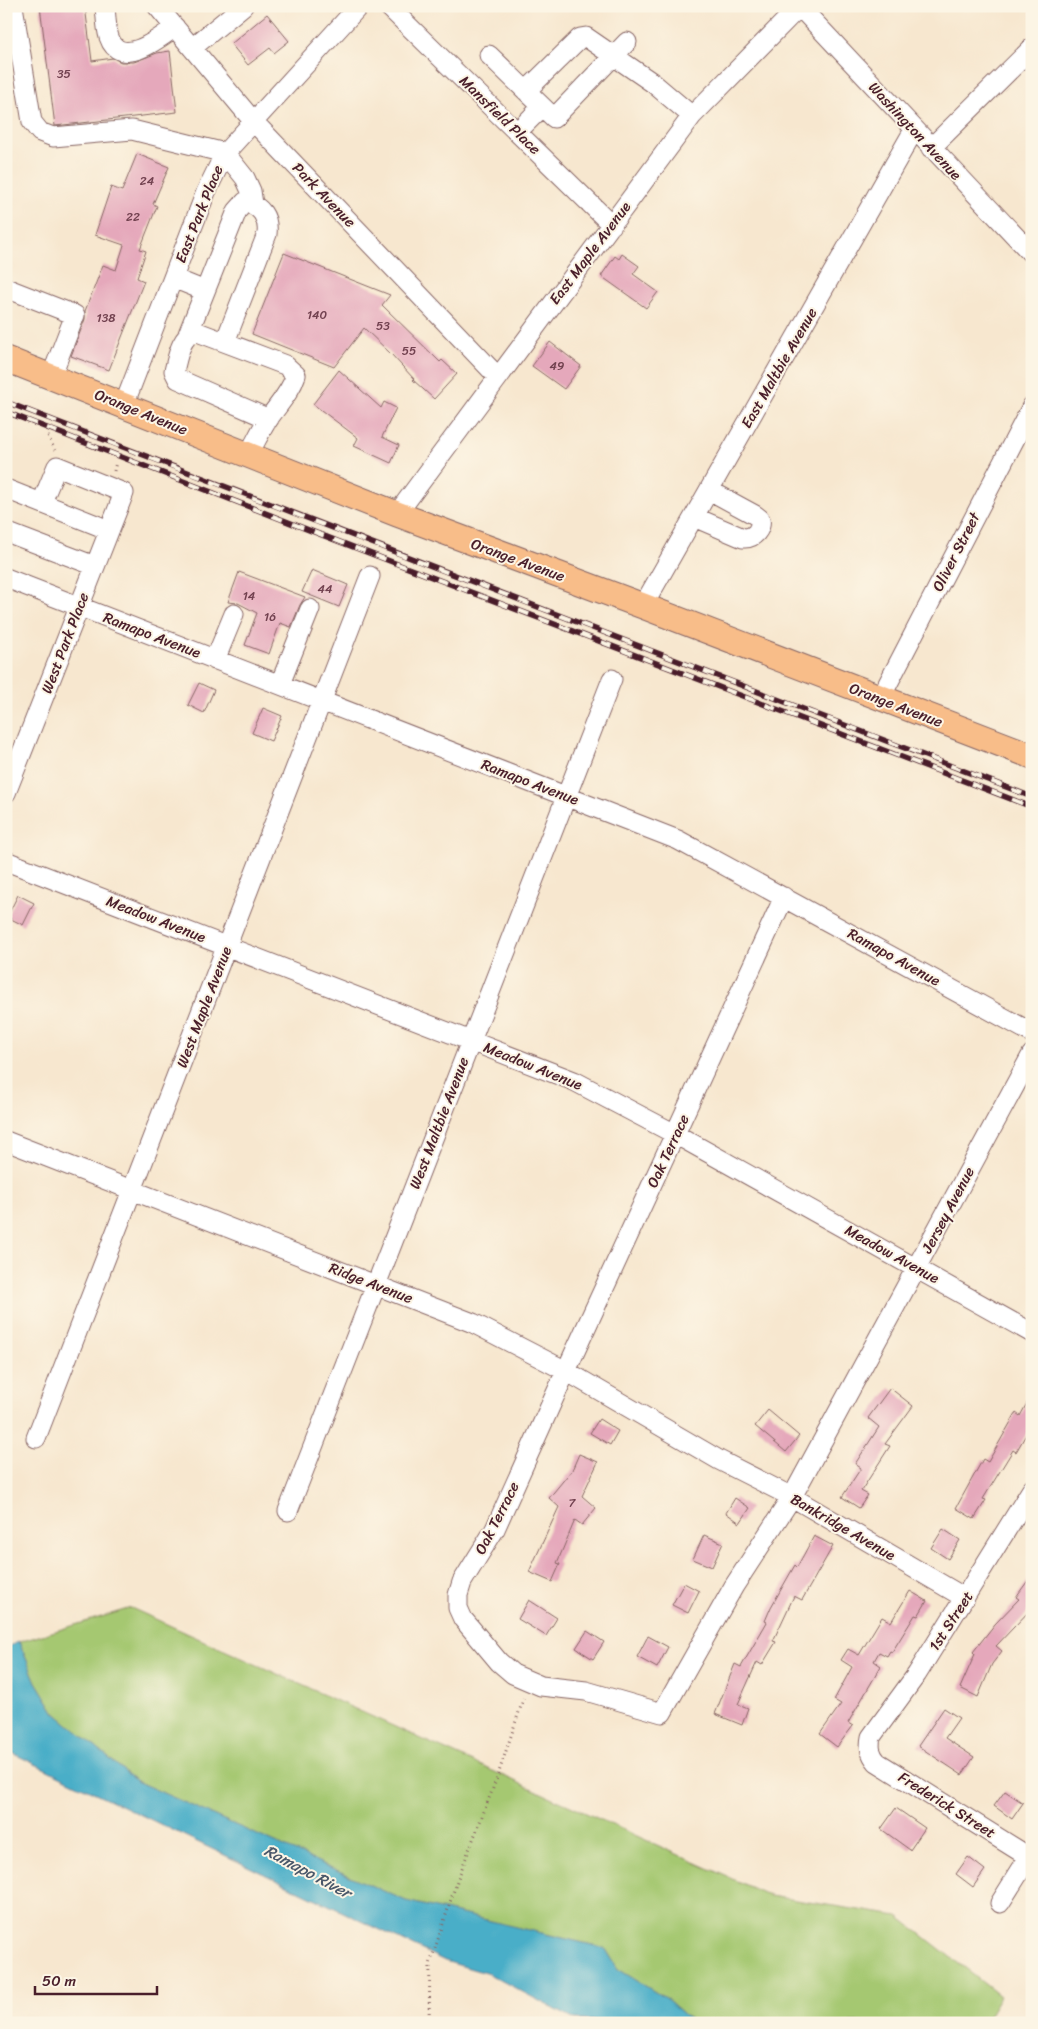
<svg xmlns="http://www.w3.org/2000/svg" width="1038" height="2029" font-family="Sriracha,sans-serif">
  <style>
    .green { fill: #a5c871; stroke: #78744e }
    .water { fill: #49aec8; stroke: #4a667a }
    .building { fill: #e5a8bb }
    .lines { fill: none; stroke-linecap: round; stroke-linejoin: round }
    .minor-casing { stroke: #876564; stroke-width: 21 }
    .major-casing { stroke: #876564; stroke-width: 27 }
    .path { stroke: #876564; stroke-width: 3; stroke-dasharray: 1 4; stroke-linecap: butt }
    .minor { stroke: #fff; stroke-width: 19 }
    .major { stroke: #f8bd89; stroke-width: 25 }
    .rail-casing { stroke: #4a1f2b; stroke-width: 5.5 }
    .rail { stroke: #fcf5e5; stroke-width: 4; stroke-dasharray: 11; stroke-linecap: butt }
    .labels { text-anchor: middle; stroke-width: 4; stroke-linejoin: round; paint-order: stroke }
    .number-label { font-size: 12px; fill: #71414f }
    .street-label { font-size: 15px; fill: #4a1f2b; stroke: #fcf5e5 }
    .water-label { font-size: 16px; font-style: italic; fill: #4a586a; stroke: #fcf5e5 }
  </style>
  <rect width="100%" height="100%" fill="#fcf5e5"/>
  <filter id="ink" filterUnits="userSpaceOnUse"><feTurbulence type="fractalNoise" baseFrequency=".02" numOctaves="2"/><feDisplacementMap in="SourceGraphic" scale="10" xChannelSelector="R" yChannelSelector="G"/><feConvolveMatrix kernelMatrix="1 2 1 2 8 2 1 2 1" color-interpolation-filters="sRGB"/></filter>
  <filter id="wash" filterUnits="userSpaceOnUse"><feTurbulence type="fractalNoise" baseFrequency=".0096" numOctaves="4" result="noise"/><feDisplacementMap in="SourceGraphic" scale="20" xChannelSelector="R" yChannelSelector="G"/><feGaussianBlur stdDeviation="1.12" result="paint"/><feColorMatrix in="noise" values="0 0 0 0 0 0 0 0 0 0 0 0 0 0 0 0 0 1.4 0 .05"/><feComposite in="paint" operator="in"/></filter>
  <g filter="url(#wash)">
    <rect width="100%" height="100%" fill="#f7e7cf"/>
    <!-- green -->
    <path class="green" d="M131,1608L770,1896L898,1916L1000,1996L984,2023H694L668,2000L618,1969L605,1948L406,1901L136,1781L55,1713L36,1682L19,1642Z"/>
    <!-- water -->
    <path class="water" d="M19,1642L36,1682L55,1713L136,1781L406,1901L605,1948L618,1969L668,2000L694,2023L575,2020L489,1974L445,1961L6,1750V1647Z"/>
    <g id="blocks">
      <!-- building -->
      <path class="building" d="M40,6H85L92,61L113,58L121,62H134L157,53L170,51L177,112L55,126Z
        M267,14L289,41L274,53L270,48L248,65L231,44Z
        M137,154L169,167L153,204L157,206L140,249L146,251L137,278L144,281L109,370L71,356L85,319V311L103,265L116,270L124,245L95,235L111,187L122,191Z
        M284,253L390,295L382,305L440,362L442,360L457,374L434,399L413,380L414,379L391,354L364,328L334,367L252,334Z
        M622,254L639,266L633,274L658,292L646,308L601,276L615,256L619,259Z
        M550,342L581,366L564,389L532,366Z
        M339,370L381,408L384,402L396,408L382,437L399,445L391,463L354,446L358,438L313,404Z
        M312,570L348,585L339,607L302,592Z
        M239,572L305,597L300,605L291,627L280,623L269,654L245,645L257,613L238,603L228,602Z
        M199,683L214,690L204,713L188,705Z
        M263,708L282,716L271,741L252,733Z
        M18,895L34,903L23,925L7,917Z
        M890,1388L913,1406L885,1444L890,1446L861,1491L868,1495L859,1508L842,1497L861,1468L855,1464L879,1427L868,1418Z
        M1032,1394V1424L1016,1452L1013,1450L983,1499L986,1500L974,1519L956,1508L983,1459L988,1462L1016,1413L1020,1416Z
        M768,1410L799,1436L786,1452L755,1426Z
        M599,1419L618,1431L610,1445L590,1433Z
        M579,1454L598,1462L582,1496L596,1508L582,1525L575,1520L557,1563L560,1564L552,1582L529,1572L559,1507L549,1498L572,1470Z
        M735,1498L750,1508L740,1523L726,1513Z
        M943,1529L960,1540L948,1559L931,1548Z
        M704,1535L723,1543L712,1567L693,1559Z
        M814,1536L833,1546L802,1600L794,1596L773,1641L776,1642L762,1665L757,1662L738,1704L748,1708L742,1725L715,1714L735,1664L741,1667L767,1622L765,1621L771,1607L795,1565L797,1567Z
        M1032,1575V1608L996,1646L1002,1651L992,1664L978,1697L960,1688L975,1654L973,1652L995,1624L1019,1599L1016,1597Z
        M684,1583L699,1591L688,1613L672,1605Z
        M910,1591L927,1601L918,1616L915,1615L892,1652L890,1651L887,1656L879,1652L874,1661L881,1666L848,1723L853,1726L837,1747L820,1734L841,1704L834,1700L852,1667L841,1660L848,1649L859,1655L882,1617L891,1622Z
        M529,1600L557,1618L546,1636L518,1619Z
        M587,1631L604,1642L593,1659L576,1648Z
        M648,1636L668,1647L657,1668L637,1657Z
        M944,1708L959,1718L945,1738L974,1757L962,1775L918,1746Z
        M1005,1791L1023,1803L1012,1819L994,1806Z
        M896,1808L925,1828L910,1850L881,1829Z
        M968,1857L985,1870L973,1887L956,1874Z"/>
    </g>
  </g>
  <g filter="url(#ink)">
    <use href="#blocks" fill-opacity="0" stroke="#876564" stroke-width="1"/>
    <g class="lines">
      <!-- minor casing -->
      <g class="minor-casing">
        <path id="minor" d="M13,6L32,122L40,132L53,137L132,130L225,153L245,178L251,191L253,204
          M105,6C106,16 106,28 109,37C120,70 160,38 175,27
          M157,6L254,122L498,377
          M388,6L612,225
          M799,6L1032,254
          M192,48L243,6
          M489,55L554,118L627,42
          M526,91L580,38L586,37L653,83L692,116
          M517,132L542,107
          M931,148L1032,48
          M173,278L205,291
          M6,288L75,315L51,377
          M188,334L237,211L245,202C261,206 269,217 267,234L225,342
          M124,405L206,192L225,153L359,6
          M248,455C254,445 259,434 265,424C275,408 290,394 296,375L285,365L195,331C180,338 178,356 174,371L178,379L269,419
          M6,489L109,530
          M397,514L692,116L800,6
          M694,517L743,538C754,539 762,529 760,519L755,515L709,490
          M6,532L95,566
          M6,578L678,840L1032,1033
          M643,606L914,130
          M215,660L234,614
          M280,684L310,609
          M880,699L1032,406
          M6,793L124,493L57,466L42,502
          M6,861L574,1081L675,1134L1032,1333
          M784,897L566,1371L495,1529L462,1582L458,1595V1608L463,1619L499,1662L513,1674L541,1686L586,1691L662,1713L734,1586L792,1497L1032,1054
          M6,1141L473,1323L566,1371L719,1460L792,1497L965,1598
          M36,1438L370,576
          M288,1511L612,679
          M1029,1857L877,1762C870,1754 869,1747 871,1737L917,1674L1032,1489
          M1000,1903L1032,1852"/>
      </g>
      <!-- major casing -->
      <g class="major-casing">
        <path id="major" d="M6,359L397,514L643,606L1032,756"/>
      </g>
      <!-- path -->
      <path class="path" d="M48,436L55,450
        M114,471L116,462
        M429,2023L430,1964L457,1881L497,1778L524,1697"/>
      <!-- minor -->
      <use href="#minor" class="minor"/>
      <!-- major -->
      <use href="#major" class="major"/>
      <!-- rail casing -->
      <g class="rail-casing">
        <path id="rail" d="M6,402C348,535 690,665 1032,797
          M6,412L314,532L1032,807"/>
      </g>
      <!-- rail -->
      <use href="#rail" class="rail"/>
    </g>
  </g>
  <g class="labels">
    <!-- number labels -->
    <g class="number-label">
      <text x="64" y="78">35</text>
      <text x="147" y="185">24</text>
      <text x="133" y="221">22</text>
      <text x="317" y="319">140</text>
      <text x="106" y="322">138</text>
      <text x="383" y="330">53</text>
      <text x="409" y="355">55</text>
      <text x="557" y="370">49</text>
      <text x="325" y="593">44</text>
      <text x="249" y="600">14</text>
      <text x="270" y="621">16</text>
      <text x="572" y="1507">7</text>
    </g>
    <!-- street labels -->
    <g class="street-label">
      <text transform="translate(500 115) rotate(44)" y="5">Mansfield Place</text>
      <text transform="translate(915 131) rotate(47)" y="5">Washington Avenue</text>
      <text transform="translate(324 195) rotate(46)" y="5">Park Avenue</text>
      <text transform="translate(199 214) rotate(-68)" y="5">East Park Place</text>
      <text transform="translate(590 253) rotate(-53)" y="5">East Maple Avenue</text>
      <text transform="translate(779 368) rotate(-60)" y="5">East Maltbie Avenue</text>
      <text transform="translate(141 412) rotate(22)" y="5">Orange Avenue</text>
      <text transform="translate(956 552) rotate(-63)" y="5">Oliver Street</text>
      <text transform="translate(518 560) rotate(20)" y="5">Orange Avenue</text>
      <text transform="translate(152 635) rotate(21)" y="5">Ramapo Avenue</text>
      <text transform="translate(65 643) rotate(-69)" y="5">West Park Place</text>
      <text transform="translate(896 705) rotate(21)" y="5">Orange Avenue</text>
      <text transform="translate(530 782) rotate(21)" y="5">Ramapo Avenue</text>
      <text transform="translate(156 919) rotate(21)" y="5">Meadow Avenue</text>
      <text transform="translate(894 957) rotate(29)" y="5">Ramapo Avenue</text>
      <text transform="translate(204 1007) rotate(-69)" y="5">West Maple Avenue</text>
      <text transform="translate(533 1066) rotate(22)" y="5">Meadow Avenue</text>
      <text transform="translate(439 1123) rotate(-69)" y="5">West Maltbie Avenue</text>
      <text transform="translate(668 1151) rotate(-65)" y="5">Oak Terrace</text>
      <text transform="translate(948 1210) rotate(-62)" y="5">Jersey Avenue</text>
      <text transform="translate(892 1254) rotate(29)" y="5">Meadow Avenue</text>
      <text transform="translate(371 1283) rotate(21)" y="5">Ridge Avenue</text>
      <text transform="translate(497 1518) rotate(-63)" y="5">Oak Terrace</text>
      <text transform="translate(843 1527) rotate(30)" y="5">Bankridge Avenue</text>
      <text transform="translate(951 1621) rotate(-57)" y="5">1st Street</text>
      <text transform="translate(947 1805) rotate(32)" y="5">Frederick Street</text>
    </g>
    <!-- water labels -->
    <g class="water-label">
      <text transform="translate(308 1871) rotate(28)" y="6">Ramapo River</text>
    </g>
  </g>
  <!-- margin -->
  <rect width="1038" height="2029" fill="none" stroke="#fcf5e5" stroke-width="25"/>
  <!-- scale -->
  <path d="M35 1986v8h122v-8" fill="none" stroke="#4a1f2b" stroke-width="2.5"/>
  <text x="42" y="1986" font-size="15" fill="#4a1f2b" stroke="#fcf5e5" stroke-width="4" paint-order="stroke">50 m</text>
</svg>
